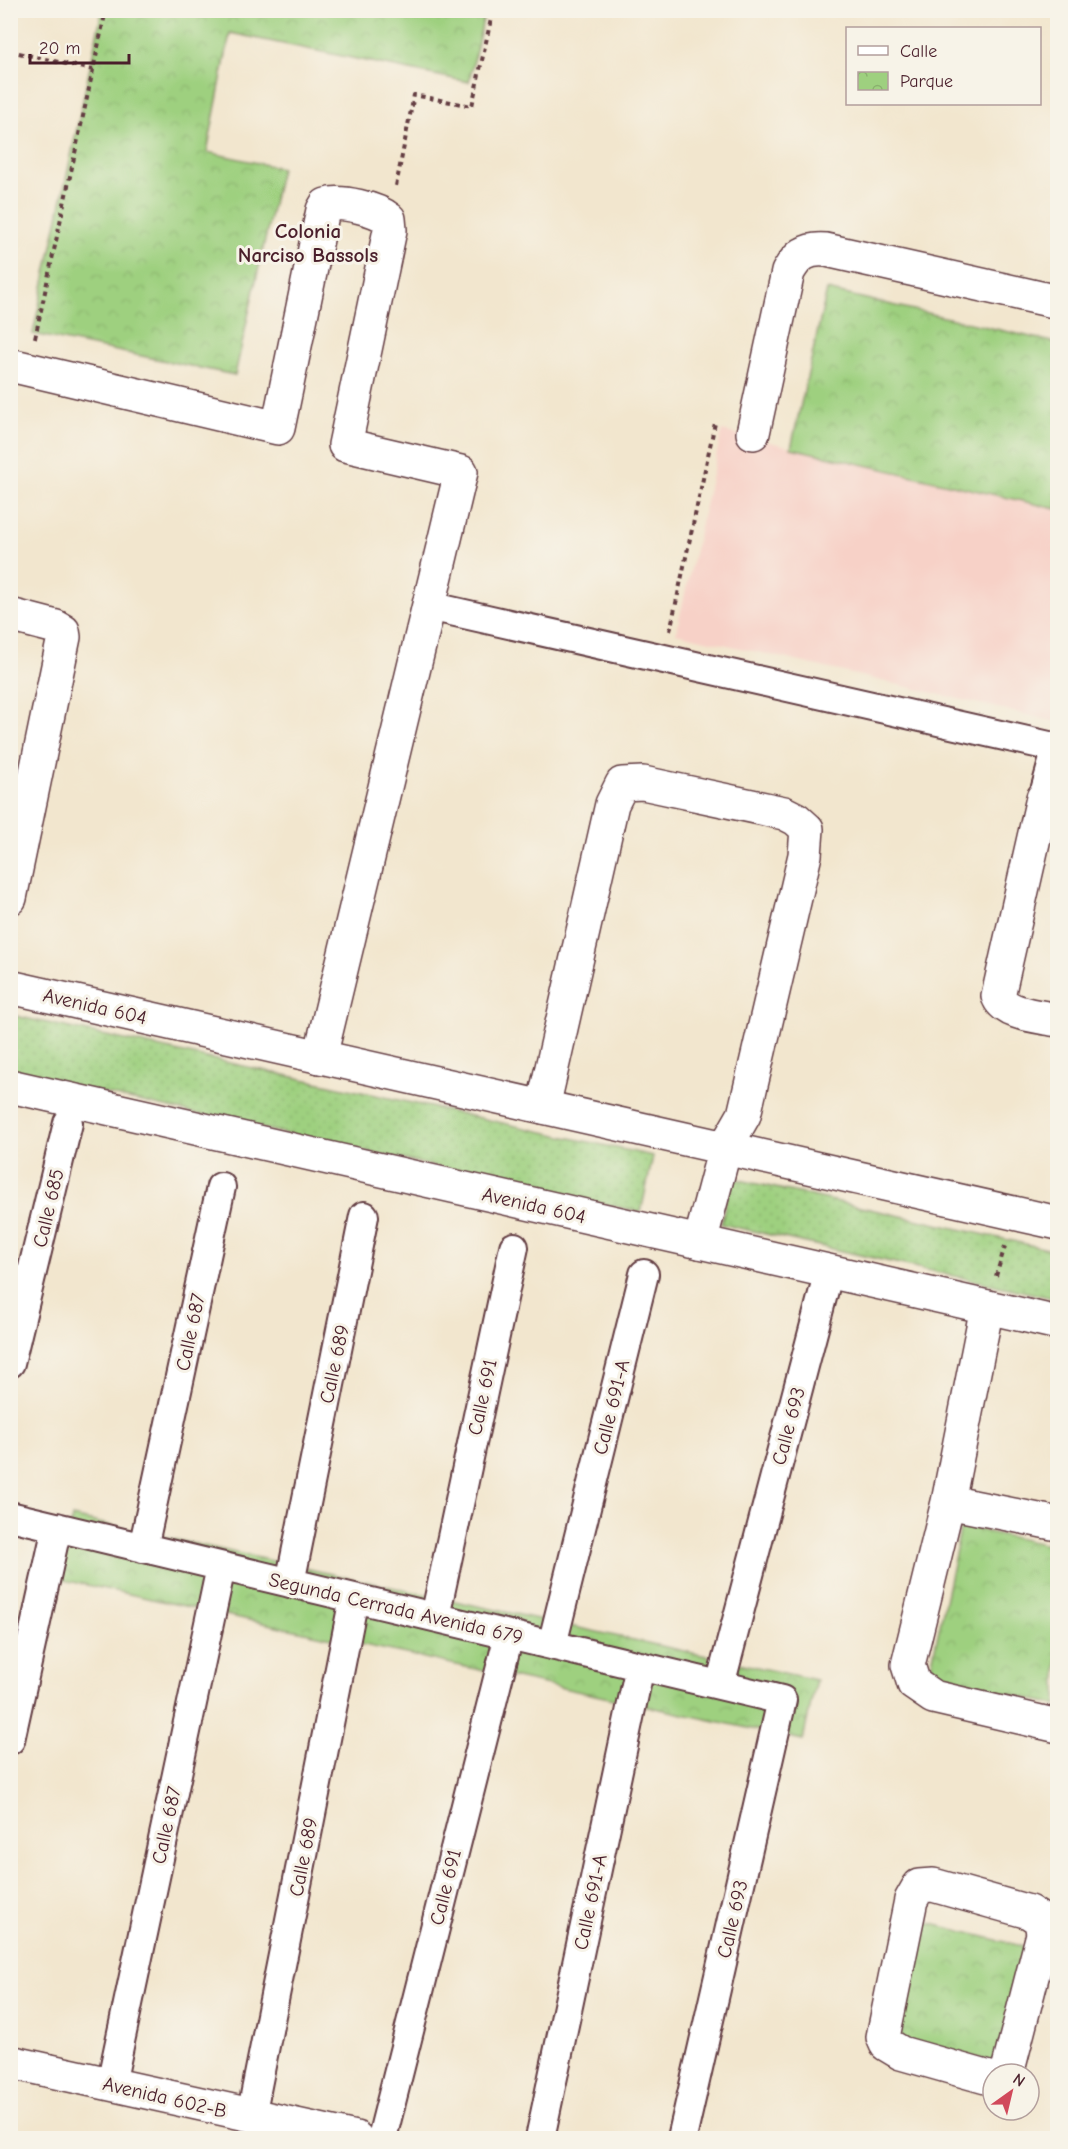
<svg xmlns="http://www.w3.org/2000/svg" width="1068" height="2149" font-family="'Comic Neue',sans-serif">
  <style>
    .built { fill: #f7d1c7 }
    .park { fill: url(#park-crowns); stroke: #747855; stroke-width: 1.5 }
    .garden { fill: url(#garden-dots); stroke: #747855; stroke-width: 1.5 }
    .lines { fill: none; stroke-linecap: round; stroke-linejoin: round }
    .pedestrian-casing { stroke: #633d43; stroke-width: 32 }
    .minor-casing { stroke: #633d43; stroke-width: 36 }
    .tertiary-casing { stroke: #633d43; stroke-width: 36 }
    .path { stroke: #633d43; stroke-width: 4; stroke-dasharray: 4.5 4.5; stroke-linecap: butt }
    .pedestrian { stroke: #fff; stroke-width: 28 }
    .minor { stroke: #fff; stroke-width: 33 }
    .tertiary { stroke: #fff; stroke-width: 33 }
    .labels { text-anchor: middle; stroke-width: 6; stroke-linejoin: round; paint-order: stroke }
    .street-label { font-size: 20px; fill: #4a1f2b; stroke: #f7f3e8 }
    .neighbourhood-label { font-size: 21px; font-weight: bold; fill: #4a1f2b; stroke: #f7f3e8 }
  </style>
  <defs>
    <pattern id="park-crowns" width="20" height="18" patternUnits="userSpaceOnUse" patternTransform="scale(1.5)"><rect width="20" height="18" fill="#9ed07f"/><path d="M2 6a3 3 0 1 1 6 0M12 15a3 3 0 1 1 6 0" fill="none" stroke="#8ab26e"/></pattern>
    <pattern id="garden-dots" width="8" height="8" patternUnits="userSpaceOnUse" patternTransform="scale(1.5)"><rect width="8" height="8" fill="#9ed07f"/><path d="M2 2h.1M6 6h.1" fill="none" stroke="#8ab26e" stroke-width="1.8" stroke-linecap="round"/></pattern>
  </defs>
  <rect width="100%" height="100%" fill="#f7f3e8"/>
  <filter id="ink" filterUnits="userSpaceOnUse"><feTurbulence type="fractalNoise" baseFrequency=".0167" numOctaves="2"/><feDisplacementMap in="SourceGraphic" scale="12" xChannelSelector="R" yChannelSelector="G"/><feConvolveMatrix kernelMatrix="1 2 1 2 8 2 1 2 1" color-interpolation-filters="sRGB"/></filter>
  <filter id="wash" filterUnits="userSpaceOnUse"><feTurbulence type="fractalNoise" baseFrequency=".008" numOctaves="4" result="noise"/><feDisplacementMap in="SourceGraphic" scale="24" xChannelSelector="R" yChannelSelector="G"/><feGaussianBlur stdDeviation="1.35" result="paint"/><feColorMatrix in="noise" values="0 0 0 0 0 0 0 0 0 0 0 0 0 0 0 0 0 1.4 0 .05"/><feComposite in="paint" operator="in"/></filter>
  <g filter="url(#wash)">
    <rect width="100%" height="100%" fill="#f2e6ce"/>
    <!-- built -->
    <path class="built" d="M722,431L1057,509V722L676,633Z"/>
    <!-- park -->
    <path class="park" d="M102,11H485L469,82L230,33L207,152L281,168L235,375L33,334Z
      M827,290L1057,343V509L791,448Z
      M72,1517L816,1680L803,1740L59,1579Z
      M961,1526L1057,1547V1705L929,1676Z
      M920,1921L1026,1947L998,2063L892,2038Z"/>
    <!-- garden -->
    <path class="garden" d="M11,1015L653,1156L641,1212L11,1073Z
      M731,1178L1057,1251V1299L721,1224Z"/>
  </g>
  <g filter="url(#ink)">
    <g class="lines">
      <!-- pedestrian casing -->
      <g class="pedestrian-casing">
        <path id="pedestrian" d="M429,606L1058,748
          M1043,798L1057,748
          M10,1363L68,1123
          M10,1516L782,1700L682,2138
          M143,1548L221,1187
          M290,1583L364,1216
          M435,1617L514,1247
          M552,1645L644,1274
          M720,1685L829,1271
          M10,1740L57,1527
          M111,2084L221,1567
          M251,2116L354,1598
          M382,2138L509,1635
          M540,2138L640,1666"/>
      </g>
      <!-- minor casing -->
      <g class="minor-casing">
        <path id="minor" d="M10,365L278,428L323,210L326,205C341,200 377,209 389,219L390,230L345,445L461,472L320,1057
          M753,433L788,272C797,256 806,248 826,250L1058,302
          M10,615L56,627L63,631L64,637L10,898
          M1058,801L1043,798L998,996C1005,1015 1039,1016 1058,1020
          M543,1107L612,804L622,784L643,783L784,813L796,819L807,829L805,855L744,1115L725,1148L700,1242
          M987,1307L948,1502L908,1665L914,1684L933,1697L1058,1726
          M948,1502L1058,1524
          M10,2062L356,2138
          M993,2079L901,2053L886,2044L883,2037L911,1900L919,1886L933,1885L1029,1912L1041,1920L1043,1934L1007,2074"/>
      </g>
      <!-- tertiary casing -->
      <g class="tertiary-casing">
        <path id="tertiary" d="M10,987L1058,1223
          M10,1086L1058,1323"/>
      </g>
      <!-- path -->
      <path class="path" d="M10,51L93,70
        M396,186L414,95L472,106L493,10
        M35,338L106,10
        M670,631L715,423
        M996,1276L1005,1246"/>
      <!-- pedestrian -->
      <use href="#pedestrian" class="pedestrian"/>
      <!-- minor -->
      <use href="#minor" class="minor"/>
      <!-- tertiary -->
      <use href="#tertiary" class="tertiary"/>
    </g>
  </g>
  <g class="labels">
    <!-- street labels -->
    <g class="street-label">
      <text transform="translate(95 1006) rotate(13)" y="7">Avenida 604</text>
      <text transform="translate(534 1205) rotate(13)" y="7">Avenida 604</text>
      <text transform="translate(48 1208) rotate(-77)" y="7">Calle 685</text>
      <text transform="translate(190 1332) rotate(-78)" y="7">Calle 687</text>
      <text transform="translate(334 1364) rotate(-78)" y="7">Calle 689</text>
      <text transform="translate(482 1397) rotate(-78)" y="7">Calle 691</text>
      <text transform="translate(611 1407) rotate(-76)" y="7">Calle 691-A</text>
      <text transform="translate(788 1426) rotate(-75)" y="7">Calle 693</text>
      <text transform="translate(396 1608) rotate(13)" y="7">Segunda Cerrada Avenida 679</text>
      <text transform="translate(166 1825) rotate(-78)" y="7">Calle 687</text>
      <text transform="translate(303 1857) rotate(-79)" y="7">Calle 689</text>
      <text transform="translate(445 1887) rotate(-76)" y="7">Calle 691</text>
      <text transform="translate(590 1902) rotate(-78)" y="7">Calle 691-A</text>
      <text transform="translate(732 1919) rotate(-77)" y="7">Calle 693</text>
      <text transform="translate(165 2097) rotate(13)" y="7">Avenida 602-B</text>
    </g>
    <!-- neighbourhood labels -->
    <g class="neighbourhood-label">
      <text x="308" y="238">Colonia<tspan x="308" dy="24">Narciso Bassols</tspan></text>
    </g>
  </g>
  <!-- margin -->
  <rect width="1068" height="2149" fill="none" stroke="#f7f3e8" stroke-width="36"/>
  <!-- legend -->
  <rect x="846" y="27" width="195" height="78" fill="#f7f3e8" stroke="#b29e9c" stroke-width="1.5"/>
  <rect x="858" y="46" width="30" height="9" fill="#ffffff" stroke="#b29e9c" stroke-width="1.5"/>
  <text x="900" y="57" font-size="18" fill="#4a1f2b">Calle</text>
  <rect x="858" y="72" width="30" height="18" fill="url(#park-crowns)" stroke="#b29e9c" stroke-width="1.5"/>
  <text x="900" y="87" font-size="18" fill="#4a1f2b">Parque</text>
  <!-- north arrow -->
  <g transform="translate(1011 2092) rotate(34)"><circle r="28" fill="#f7f3e8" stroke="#b29e9c" stroke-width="1.5"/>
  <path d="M0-4.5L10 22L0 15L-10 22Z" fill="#d1495b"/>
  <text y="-9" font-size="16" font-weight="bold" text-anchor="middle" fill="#4a1f2b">N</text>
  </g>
  <!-- scale -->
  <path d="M30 54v9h99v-9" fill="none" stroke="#4a1f2b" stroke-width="3"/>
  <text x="39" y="54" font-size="18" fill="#4a1f2b" stroke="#f7f3e8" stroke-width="4.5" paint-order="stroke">20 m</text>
</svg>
